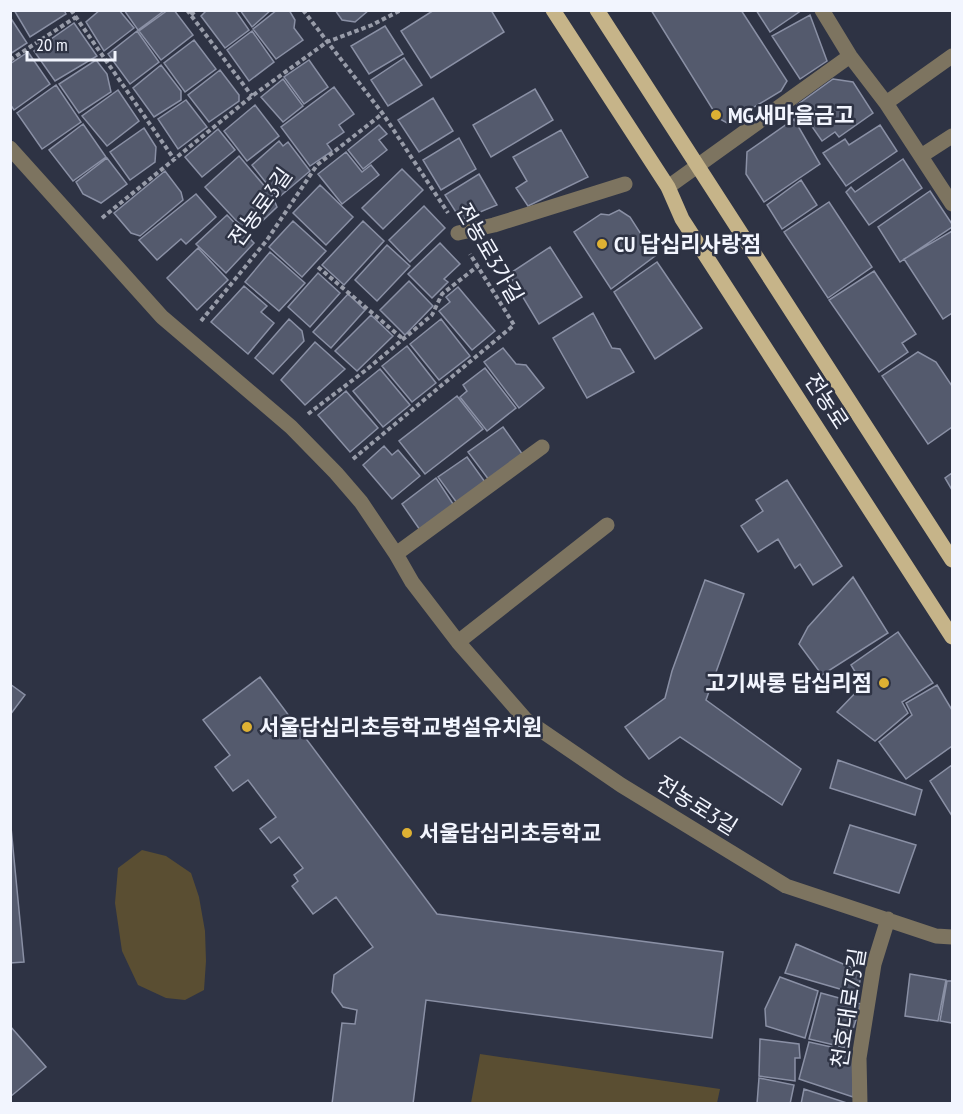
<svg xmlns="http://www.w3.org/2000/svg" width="963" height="1114" font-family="'PT Sans Narrow','Noto Sans KR',sans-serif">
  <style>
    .green { fill: #5a4e32 }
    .building { fill: #545a6d; stroke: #8a90a5; stroke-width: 1.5 }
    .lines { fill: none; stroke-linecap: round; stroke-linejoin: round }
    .path { stroke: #989ca9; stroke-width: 4; stroke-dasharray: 4.5 3; stroke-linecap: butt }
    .minor { stroke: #7d7460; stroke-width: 15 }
    .major { stroke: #c6b489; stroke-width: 15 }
    .poi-dot { fill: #deb133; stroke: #2e3344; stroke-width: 2 }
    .labels { text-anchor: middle; stroke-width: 5; stroke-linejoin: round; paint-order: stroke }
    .poi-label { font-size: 22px; font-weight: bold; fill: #f2f5fe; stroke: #2e3344; text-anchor: start }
    .street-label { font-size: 22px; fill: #f2f5fe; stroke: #2e3344 }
  </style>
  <rect width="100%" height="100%" fill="#2e3344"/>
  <!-- green -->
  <path class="green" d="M142,850L166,856L191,873L199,897L205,931L206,961L204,990L185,1000L166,998L138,985L122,951L115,903L118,868Z
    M480,1054L720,1089L717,1103H471Z"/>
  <!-- building -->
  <path class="building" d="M14,10H64L66,14L30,37Z
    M100,10H119L134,28L104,51L86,22Z
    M124,10H165L138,30Z
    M168,10H174L193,35L161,60L139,31Z
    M207,10H235L249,30L225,48L201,16Z
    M240,10H271L252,27Z
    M277,10H289L295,20L294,28L303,40L276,59L253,29Z
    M335,10H369L355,22L342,20Z
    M434,10H491L504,32L431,78L401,31Z
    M651,10H741L787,81L781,91L727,123L718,118Z
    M756,10H802L770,32Z
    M810,15L827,61L800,79L772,36Z
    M10,17L27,43L10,54Z
    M74,23L97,56L55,81L34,51Z
    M385,26L403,54L369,74L351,46Z
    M137,31L159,62L130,84L108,54Z
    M252,31L274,62L249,81L227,50Z
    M194,40L216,69L185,92L164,63Z
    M28,52L50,84L14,110L10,104V64Z
    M404,58L422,85L388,106L371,80Z
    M96,60L107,74L111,92L79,113L59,84Z
    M309,60L328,87L304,104L284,77Z
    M161,65L181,91V100L154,117L133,88Z
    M220,70L239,95V101L209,122L188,95Z
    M283,79L303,106L283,122L261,97Z
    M833,79L853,82L873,113L839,137L835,132L822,141L797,105Z
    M56,85L81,122L42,149L17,113Z
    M334,87L354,114L339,125L344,132L327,144L332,151L310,166L281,127Z
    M535,89L553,120L491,157L473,125Z
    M118,90L139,121L107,146L82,116Z
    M433,98L453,131L419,152L398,120Z
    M186,100L207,127L178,149L158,119Z
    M255,105L279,136L247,161L224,131Z
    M794,119L820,164L764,202L746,174L747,152Z
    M83,124L106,157L73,181L49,150Z
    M379,125L387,134L379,140L387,150L363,169L348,150Z
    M880,125L897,151L846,186L823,153L845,139L849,145Z
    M144,128L156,147L155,162L130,180L110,152Z
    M218,129L235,150L202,177L185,157Z
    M561,130L588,177L528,206L516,188L527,181L513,157Z
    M459,138L476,169L441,190L423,160Z
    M279,141L283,146L288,142L310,171L278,198L252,165Z
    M346,152L362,172L371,165L379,175L342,204L318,174Z
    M239,156L272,195L277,207L256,227L243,228L205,187Z
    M107,158L127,184L101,203L83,194L76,182Z
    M903,159L922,188L869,225L846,192L851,187L855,192Z
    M402,169L423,190L383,229L362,208Z
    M165,171L181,192L183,200L140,236L131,233L114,213Z
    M479,174L497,205L461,220L445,195Z
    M801,180L817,205L782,229L767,205Z
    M320,185L353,217L326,245L293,213Z
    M930,191L952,224V227L900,262L878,227Z
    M196,194L216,217L186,244L181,239L157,260L139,240Z
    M829,202L872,267L828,298L784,232Z
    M424,206L445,228L410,262L389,240Z
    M619,210L630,217L655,256L611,289L574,232L601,214L609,215Z
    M227,215L254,243L226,273L196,244Z
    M293,221L326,251L302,277L269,247Z
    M363,221L384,241L344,285L322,265Z
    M952,231V313L943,319L904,259Z
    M440,243L460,264L444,279L448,282L432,298L408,274Z
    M387,245L410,266L377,301L355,280Z
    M550,247L582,297L539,324L509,274Z
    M198,248L228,280L197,310L167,278Z
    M270,252L305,283L279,311L245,282Z
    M657,262L702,328L655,359L614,292Z
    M874,271L916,334L902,343L908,352L879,372L829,300Z
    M318,273L340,293L310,327L288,307Z
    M409,281L433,306L405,335L380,310Z
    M244,286L267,306L261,312L274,323L248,354L211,322Z
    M458,287L495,331L472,350L439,311L450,302L446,297Z
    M348,294L365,310L331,348L313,332Z
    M593,313L612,348L620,349L634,372L587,398L553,338Z
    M371,315L393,336L357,371L335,351Z
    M289,319L302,331L304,341L273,374L255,358Z
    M441,319L470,356L439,380L410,344Z
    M315,342L345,369L305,405L281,380Z
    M407,346L436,383L412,402L382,366Z
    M503,348L516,364L526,365L544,388L519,408L484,362Z
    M918,352L936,362L952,386V427L928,444L882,376Z
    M485,368L516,408L487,431L460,397L467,391L463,385Z
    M380,369L410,405L383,427L353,391Z
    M346,391L378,428L350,452L318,415Z
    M457,396L483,429L425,474L399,441Z
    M503,427L523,455L489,480L468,452Z
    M384,446L392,455L398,450L420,476L392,499L363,465Z
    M467,457L485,482L457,503L438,477Z
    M952,473V490L945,478Z
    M436,478L455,507L420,530L402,504Z
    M787,480L842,566L813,585L800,564L795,568L778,539L758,552L741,526L763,511L756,500Z
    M853,577L888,633L822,675L799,644L808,627Z
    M705,580L744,594L706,700L801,769L782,805L680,737L649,759L625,727L665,698L672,671Z
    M898,632L933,683L902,702L908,713L875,741L837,712L863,685L851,665Z
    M260,677L437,914L723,952L712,1038L426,1000L413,1104H332L342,1023L355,1024L357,1010L343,1007L332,992L334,975L373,947L336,897L313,914L292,886L298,881L294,875L303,868L279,837L271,843L260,829L276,817L248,780L233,791L215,767L230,755L203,720Z
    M10,684L25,695L10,715Z
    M937,685L952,710V746L906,779L879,742L912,715L906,703Z
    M838,760L922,790L915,815L830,788Z
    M952,765V816L930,781Z
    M10,817L24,962L10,963Z
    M850,825L916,845L899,893L834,873Z
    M796,944L862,972L857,994L785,973Z
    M910,974L946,980L938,1021L905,1016Z
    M780,977L818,991L805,1038L766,1026L765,1009Z
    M947,981H952V1023L940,1021Z
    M821,993L861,1004L847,1048L809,1039Z
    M10,1026L46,1067L10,1097Z
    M760,1039L799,1044L800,1058H795V1081L759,1076Z
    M809,1042L854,1052L853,1097L799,1079Z
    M759,1078L794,1085L790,1104H757Z
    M804,1089L847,1103V1104H801Z"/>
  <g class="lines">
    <!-- path -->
    <path class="path" d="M71,10L174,159
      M187,10L252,96
      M303,10L383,114L448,213
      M191,15L196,10
      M10,60L76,17
      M102,218L252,96L327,42L372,25L401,10
      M318,267L403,339
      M201,321L267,240L317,165L382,114
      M308,414L366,370L432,315L442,294L478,266
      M353,459L514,325L470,254"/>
    <!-- minor -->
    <path class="minor" d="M822,10L850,56L886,103L952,204
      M886,103L952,56
      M10,148L162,317L291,427L336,473L361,502L396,554L412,582L458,642L526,720L621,785L786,886L936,936L952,937
      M921,156L952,136
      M668,187L850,56
      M458,233L494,225L625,184
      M396,554L542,447
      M458,642L607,525
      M860,1104L859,1058L874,964L888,919"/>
    <!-- major -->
    <path class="major" d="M553,10L668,187L682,219L952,637
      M597,10L952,560"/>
  </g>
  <!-- markers -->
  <g class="poi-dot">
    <circle cx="716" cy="115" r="6"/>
    <circle cx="602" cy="244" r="6"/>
    <circle cx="884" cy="683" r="6"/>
    <circle cx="247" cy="727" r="6"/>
    <circle cx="407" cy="833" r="6"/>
  </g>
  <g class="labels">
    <!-- poi labels -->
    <g class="poi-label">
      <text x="728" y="123">MG새마을금고</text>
      <text x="614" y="252">CU 답십리사랑점</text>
      <text x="872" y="691" text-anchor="end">고기싸롱 답십리점</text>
      <text x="259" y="735">서울답십리초등학교병설유치원</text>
      <text x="419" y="841">서울답십리초등학교</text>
    </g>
    <!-- street labels -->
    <g class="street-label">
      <text transform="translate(260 207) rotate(-54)" y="8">전농로3길</text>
      <text transform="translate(490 253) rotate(60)" y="8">전농로3가길</text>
      <text transform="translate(827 401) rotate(57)" y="8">전농로</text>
      <text transform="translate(697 805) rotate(32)" y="8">전농로3길</text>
      <text transform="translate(848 1008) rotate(-81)" y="8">천호대로75길</text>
    </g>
  </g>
  <!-- border -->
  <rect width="963" height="1114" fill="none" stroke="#f2f5fe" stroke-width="24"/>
  <!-- scale -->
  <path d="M27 51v9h88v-9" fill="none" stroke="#f2f5fe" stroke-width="3"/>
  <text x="36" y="51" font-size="18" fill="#f2f5fe" stroke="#2e3344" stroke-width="4.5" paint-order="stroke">20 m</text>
</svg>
